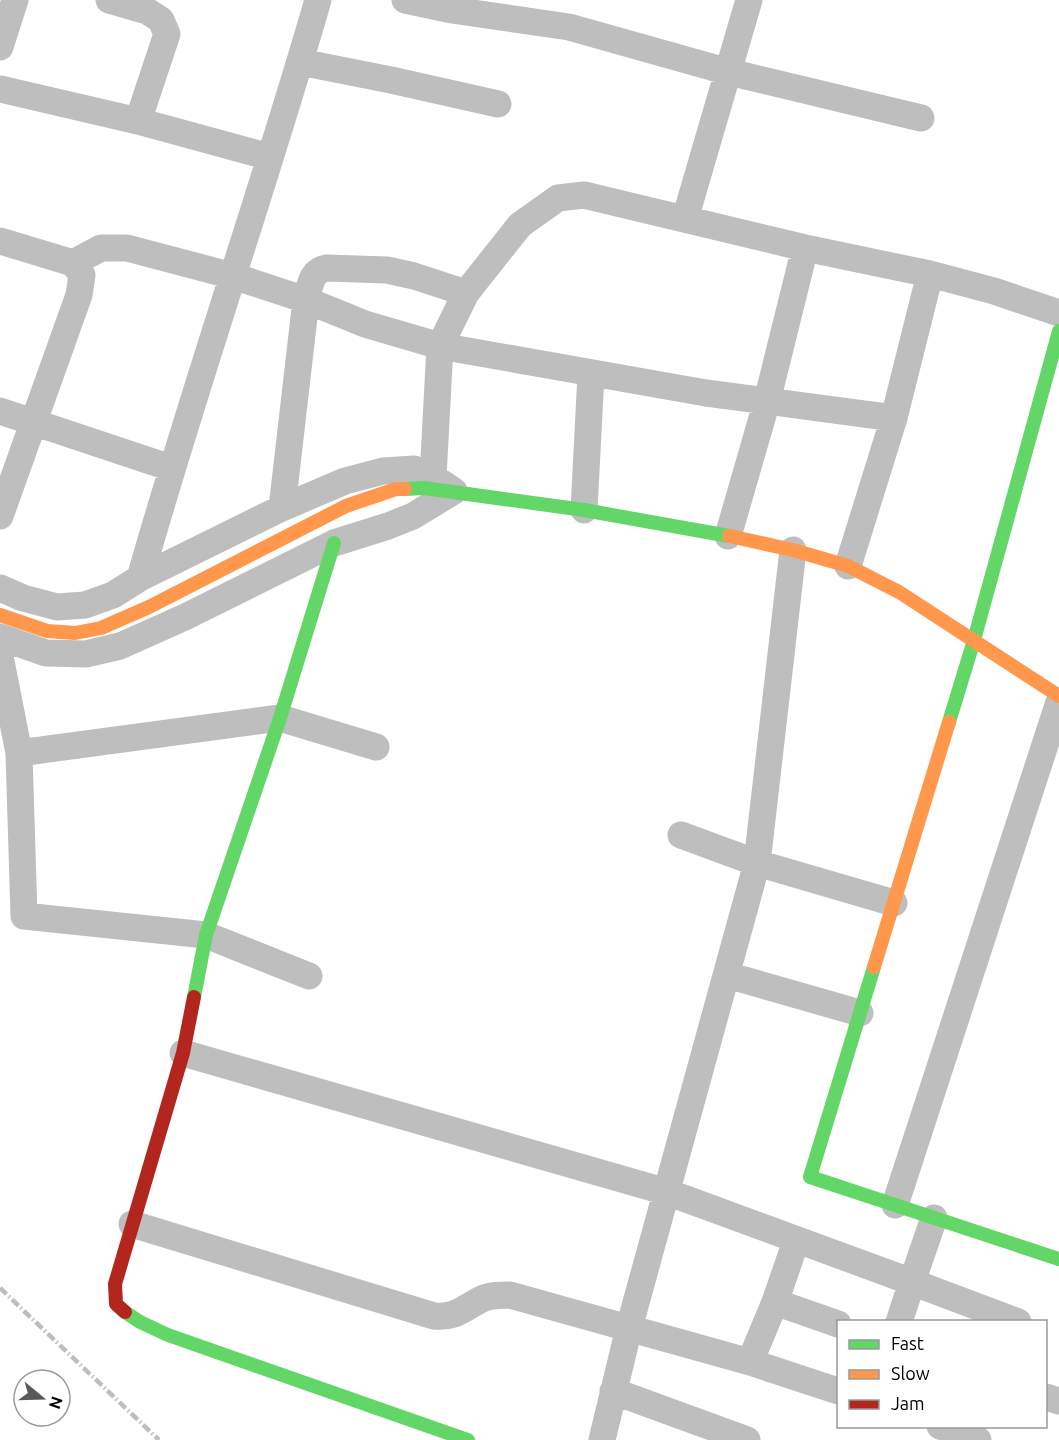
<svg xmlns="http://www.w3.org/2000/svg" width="1059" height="1440" font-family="Ubuntu,sans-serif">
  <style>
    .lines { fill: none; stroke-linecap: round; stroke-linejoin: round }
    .street { stroke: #bebebe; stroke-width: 27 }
    .fast { stroke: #63d668; stroke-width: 14 }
    .slow { stroke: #ff974d; stroke-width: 14 }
    .jam { stroke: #b3261e; stroke-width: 14 }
    .rail { stroke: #bebebe; stroke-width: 4.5; stroke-dasharray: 9 3 1.5 3; stroke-linecap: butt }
  </style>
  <rect width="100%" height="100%" fill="#fff"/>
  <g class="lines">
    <!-- street -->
    <path class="street" d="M109,0L147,11L161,20L167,34L138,121
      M405,0L452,10L569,27L729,72L921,118
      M0,47L15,0
      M300,62L391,80L498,104
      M0,89L138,121L270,157
      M685,219L749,0
      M0,241L73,263L82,275L79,295L0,516
      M73,263L101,248H127L233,276L306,300L365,324L440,346L706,393L894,418
      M0,411L171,468
      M433,477L440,346L466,293L520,225L558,198L584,195L805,248L930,274L994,291L1059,313
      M282,508L306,300C310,286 311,270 327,268L387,270L414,276L466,293
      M584,510L591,374
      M728,536L767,401L805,248
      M848,566L894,418L930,274
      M140,578C195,384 262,194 318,0
      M0,588L23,598L57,607L85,605L113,595L140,578L282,508L345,481L383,471L414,469L433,477L454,491L413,516L388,526L334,543L185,617L120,646L86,654L46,653L0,637
      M0,656L19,753
      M681,835L757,863L894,903
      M727,975L860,1013
      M309,976L206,935L24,916L19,753L280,718L376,747
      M183,1053L667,1192L912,1282L899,1322
      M895,1205L1059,702
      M934,1218L912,1282L1018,1322
      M132,1224L434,1316C457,1318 463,1308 482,1299C490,1295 501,1295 510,1295L750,1362
      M775,1302L796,1241
      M838,1324L775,1302L750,1362L838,1391
      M613,1391L747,1440
      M1046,1397L1059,1401
      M940,1426L978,1440
      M602,1440L629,1328L757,863L793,550"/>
    <!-- fast -->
    <path class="fast" d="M405,489L424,488L584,510L729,536
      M949,722L974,640L1059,331
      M874,967L810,1177L1059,1259
      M194,997L206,935L280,718L334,543
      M125,1312L140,1322L168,1335L468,1440"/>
    <!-- slow -->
    <path class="slow" d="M729,536L793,550L848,566L899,592L1059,696
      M0,615L47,631L75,633L101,628L149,607L346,506L396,489H405
      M874,967L949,722"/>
    <!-- jam -->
    <path class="jam" d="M125,1312L116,1304L115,1284L183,1053L194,997"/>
    <!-- rail -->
    <path class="rail" d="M0,1288L159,1440"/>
  </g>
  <!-- legend -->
  <rect x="837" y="1320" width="210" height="108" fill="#ffffff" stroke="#999999" stroke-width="1.5"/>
  <rect x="849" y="1340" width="30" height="9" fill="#63d668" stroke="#999999" stroke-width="1.5"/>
  <text x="891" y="1350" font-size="18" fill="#000000">Fast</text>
  <rect x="849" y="1370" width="30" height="9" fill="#ff974d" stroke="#999999" stroke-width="1.5"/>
  <text x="891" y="1380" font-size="18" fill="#000000">Slow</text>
  <rect x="849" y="1400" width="30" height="9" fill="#b3261e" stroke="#999999" stroke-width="1.5"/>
  <text x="891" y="1410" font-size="18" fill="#000000">Jam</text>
  <!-- north arrow -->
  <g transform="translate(42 1398) rotate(109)"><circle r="28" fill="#ffffff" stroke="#999999" stroke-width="1.5"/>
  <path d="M0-4.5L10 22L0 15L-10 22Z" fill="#595959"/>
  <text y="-9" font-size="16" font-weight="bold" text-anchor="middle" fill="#000000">N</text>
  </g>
</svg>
